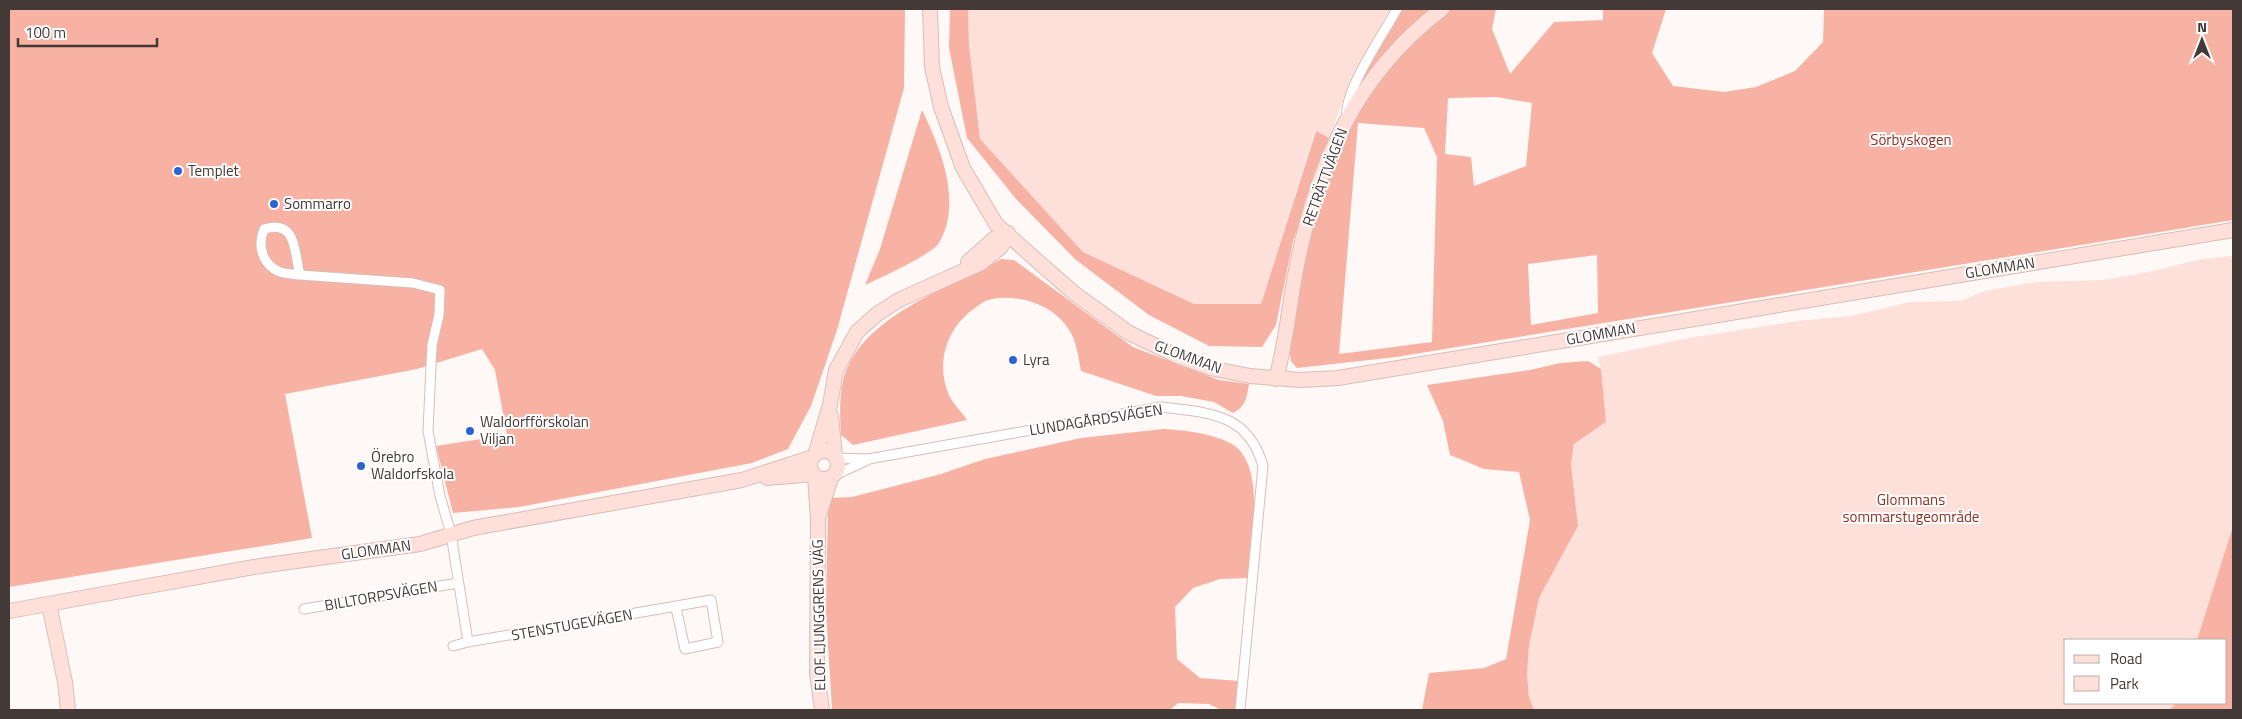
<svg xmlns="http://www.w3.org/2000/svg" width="2242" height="719" font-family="'Titillium Web',sans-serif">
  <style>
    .green { fill: #fde0da }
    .forest { fill: #f8b2a3; fill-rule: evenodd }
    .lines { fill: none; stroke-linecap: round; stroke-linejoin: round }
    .street-casing { stroke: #d7beb8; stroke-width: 11 }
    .secondary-casing { stroke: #d7beb8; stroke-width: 16 }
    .street { stroke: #fff; stroke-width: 9 }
    .secondary { stroke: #ffdfd9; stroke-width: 14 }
    .poi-dot { fill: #2d63d1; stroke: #fff; stroke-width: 2 }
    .labels { text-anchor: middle; stroke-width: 4; stroke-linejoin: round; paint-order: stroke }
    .park-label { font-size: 15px; fill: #922f1e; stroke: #fff }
    .poi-label { font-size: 15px; fill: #433937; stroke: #fff; text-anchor: start }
    .street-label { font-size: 15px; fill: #433937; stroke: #fff }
  </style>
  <rect width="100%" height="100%" fill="#fef8f7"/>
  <!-- green -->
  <path class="green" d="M968,9H1395L1348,88L1329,138L1315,131L1261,304H1194L1083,252L980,139L969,45Z
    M2233,256V526L2197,640H2066V703H2176L2169,710H1534L1529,697L1527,674L1529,646L1539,598L1578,526L1571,464L1574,444L1606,422L1601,369L1598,357L1689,338L1797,321L1851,316L1910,302L1960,301L1985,291L2036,282L2102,280L2144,273L2202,259Z"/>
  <!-- forest -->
  <path class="forest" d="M9,9H905L904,88L837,330L811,406L788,449L752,463L519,507L453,513L436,446L507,435L495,370L482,349L417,369L285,394L312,538L9,587Z
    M950,9H968L969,45L980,139L1083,252L1194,304H1261L1316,131L1329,138L1293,241L1276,325L1262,347L1209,346L1149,315L1076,260L1016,199L967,138L949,48Z
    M1399,9H1430C1395,38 1376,64 1351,102L1355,88Z
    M1450,9H1496L1492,29L1510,74L1554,22L1603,20V9H1666L1652,53L1673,86L1724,92L1756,87L1795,71L1823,42L1824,9H2233V220L1396,357L1297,368L1291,361L1289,346L1310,232L1339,138L1386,68ZM1496,97L1532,103L1526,166L1474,186L1471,157L1445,154L1448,98ZM1358,123L1424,128L1437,157L1432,342L1339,354ZM1597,255L1598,313L1531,325L1528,264Z
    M922,110C940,147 963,202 939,243C931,255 880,278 865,285L880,249Z
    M1001,259L1014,260L1133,347L1219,380L1249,384C1247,396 1246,407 1233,413L1214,402L1181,396H1156L1081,371C1079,360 1077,347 1073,337C1060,306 1019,292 988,300C984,301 979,305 975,308C947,327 935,363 949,395C953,404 962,412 967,420L853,445L841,435C840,418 839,398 843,381C858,317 950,288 1001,259Z
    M1588,361L1601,369L1606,422L1574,444L1571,464L1578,526L1539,598L1529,646L1527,674L1529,697L1534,710H1422L1429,673L1484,668L1506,659L1530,520L1519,472L1484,469L1450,455L1443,421L1427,385L1530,370L1560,363Z
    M1163,429C1185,430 1210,433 1230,443C1267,461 1252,545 1248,578L1220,579L1193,588L1175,607L1177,659L1200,678L1239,681L1235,710H1221L1209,704L1178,703L1170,710H832L826,611L828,498L852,497L941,474L985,459L1081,438Z
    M2233,526V710H2169L2176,703H2226V640H2197Z"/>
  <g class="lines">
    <!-- street casing -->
    <g class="street-casing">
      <path id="street" d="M1347,117C1343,92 1384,33 1397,9
        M300,275C294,274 286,274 280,272C262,265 257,245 264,229C298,219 294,254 300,275L413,283L440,290L439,315L432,345L428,431L440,496L451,534L468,642L711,600L718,642L685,649L676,608
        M836,458L868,459L1161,407C1210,413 1248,413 1263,466L1240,710
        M835,475L868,460
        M304,609L458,583
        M453,646L468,642"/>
    </g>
    <!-- secondary casing -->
    <g class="secondary-casing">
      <path id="secondary" d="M930,9L932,67L941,107L963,168L996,224L1043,266L1074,293L1129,333L1177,356L1210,368L1250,376L1300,380L1338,378L2233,230
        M968,262L995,238L1008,233
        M1276,379C1286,343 1289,306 1296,270C1316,166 1355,75 1442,9
        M831,416L835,456
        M810 465a14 14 0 1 1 28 0a14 14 0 1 1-28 0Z
        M815,455L830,405L836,370L857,332L877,314L899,300L981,263L1001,247L1008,233
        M815,476L818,520L817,673L822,710
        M767,478L814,474
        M819,515L831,478
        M49,604L65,682L68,710
        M9,611L260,566L420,544L473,528L742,480L813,457"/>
    </g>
    <!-- street -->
    <use href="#street" class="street"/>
    <!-- secondary -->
    <use href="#secondary" class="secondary"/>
  </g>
  <!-- markers -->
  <g class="poi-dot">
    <circle cx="178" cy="171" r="5"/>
    <circle cx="274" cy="204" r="5"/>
    <circle cx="1013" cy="360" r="5"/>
    <circle cx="470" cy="431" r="5"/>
    <circle cx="361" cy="466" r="5"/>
  </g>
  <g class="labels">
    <!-- park labels -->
    <g class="park-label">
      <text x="1911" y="145">Sörbyskogen</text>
      <text x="1911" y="505">Glommans<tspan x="1911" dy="17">sommarstugeområde</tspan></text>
    </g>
    <!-- poi labels -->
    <g class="poi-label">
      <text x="188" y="176">Templet</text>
      <text x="284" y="209">Sommarro</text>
      <text x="1023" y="365">Lyra</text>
      <text x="480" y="427">Waldorfförskolan<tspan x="480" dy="17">Viljan</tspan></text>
      <text x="371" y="462">Örebro<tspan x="371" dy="17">Waldorfskola</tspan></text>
    </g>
    <!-- street labels -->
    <g class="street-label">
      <text transform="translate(1325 177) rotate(-70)" y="5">RETRÄTTVÄGEN</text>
      <text transform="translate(2000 268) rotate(-9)" y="5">GLOMMAN</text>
      <text transform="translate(1601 334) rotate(-10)" y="5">GLOMMAN</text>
      <text transform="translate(1188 357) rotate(20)" y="5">GLOMMAN</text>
      <text transform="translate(1096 420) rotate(-9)" y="5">LUNDAGÅRDSVÄGEN</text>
      <text transform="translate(376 550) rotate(-8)" y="5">GLOMMAN</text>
      <text transform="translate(381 596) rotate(-10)" y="5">BILLTORPSVÄGEN</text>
      <text transform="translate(819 615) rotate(-91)" y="5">ELOF LJUNGGRENS VÄG</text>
      <text transform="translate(572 625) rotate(-10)" y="5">STENSTUGEVÄGEN</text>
    </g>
  </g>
  <!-- border -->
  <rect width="2242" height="719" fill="none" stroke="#433937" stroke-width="20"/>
  <!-- legend -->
  <rect x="2064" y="639" width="162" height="65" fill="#ffffff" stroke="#b4b0af"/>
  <rect x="2074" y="655" width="25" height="8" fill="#ffdfd9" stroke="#b4b0af"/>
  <text x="2110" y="664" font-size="15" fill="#433937">Road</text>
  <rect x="2074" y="676" width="25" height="15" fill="#fde0da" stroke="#b4b0af"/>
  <text x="2110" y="689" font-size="15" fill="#433937">Park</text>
  <!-- north arrow -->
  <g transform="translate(2202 40)" stroke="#ffffff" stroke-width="4" paint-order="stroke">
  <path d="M0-4L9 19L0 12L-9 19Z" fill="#433937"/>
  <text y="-8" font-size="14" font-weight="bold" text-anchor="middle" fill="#433937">N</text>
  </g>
  <!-- scale -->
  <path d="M18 38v8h139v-8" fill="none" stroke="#433937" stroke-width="2.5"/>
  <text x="25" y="38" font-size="15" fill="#433937" stroke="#ffffff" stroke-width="4" paint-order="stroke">100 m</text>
</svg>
